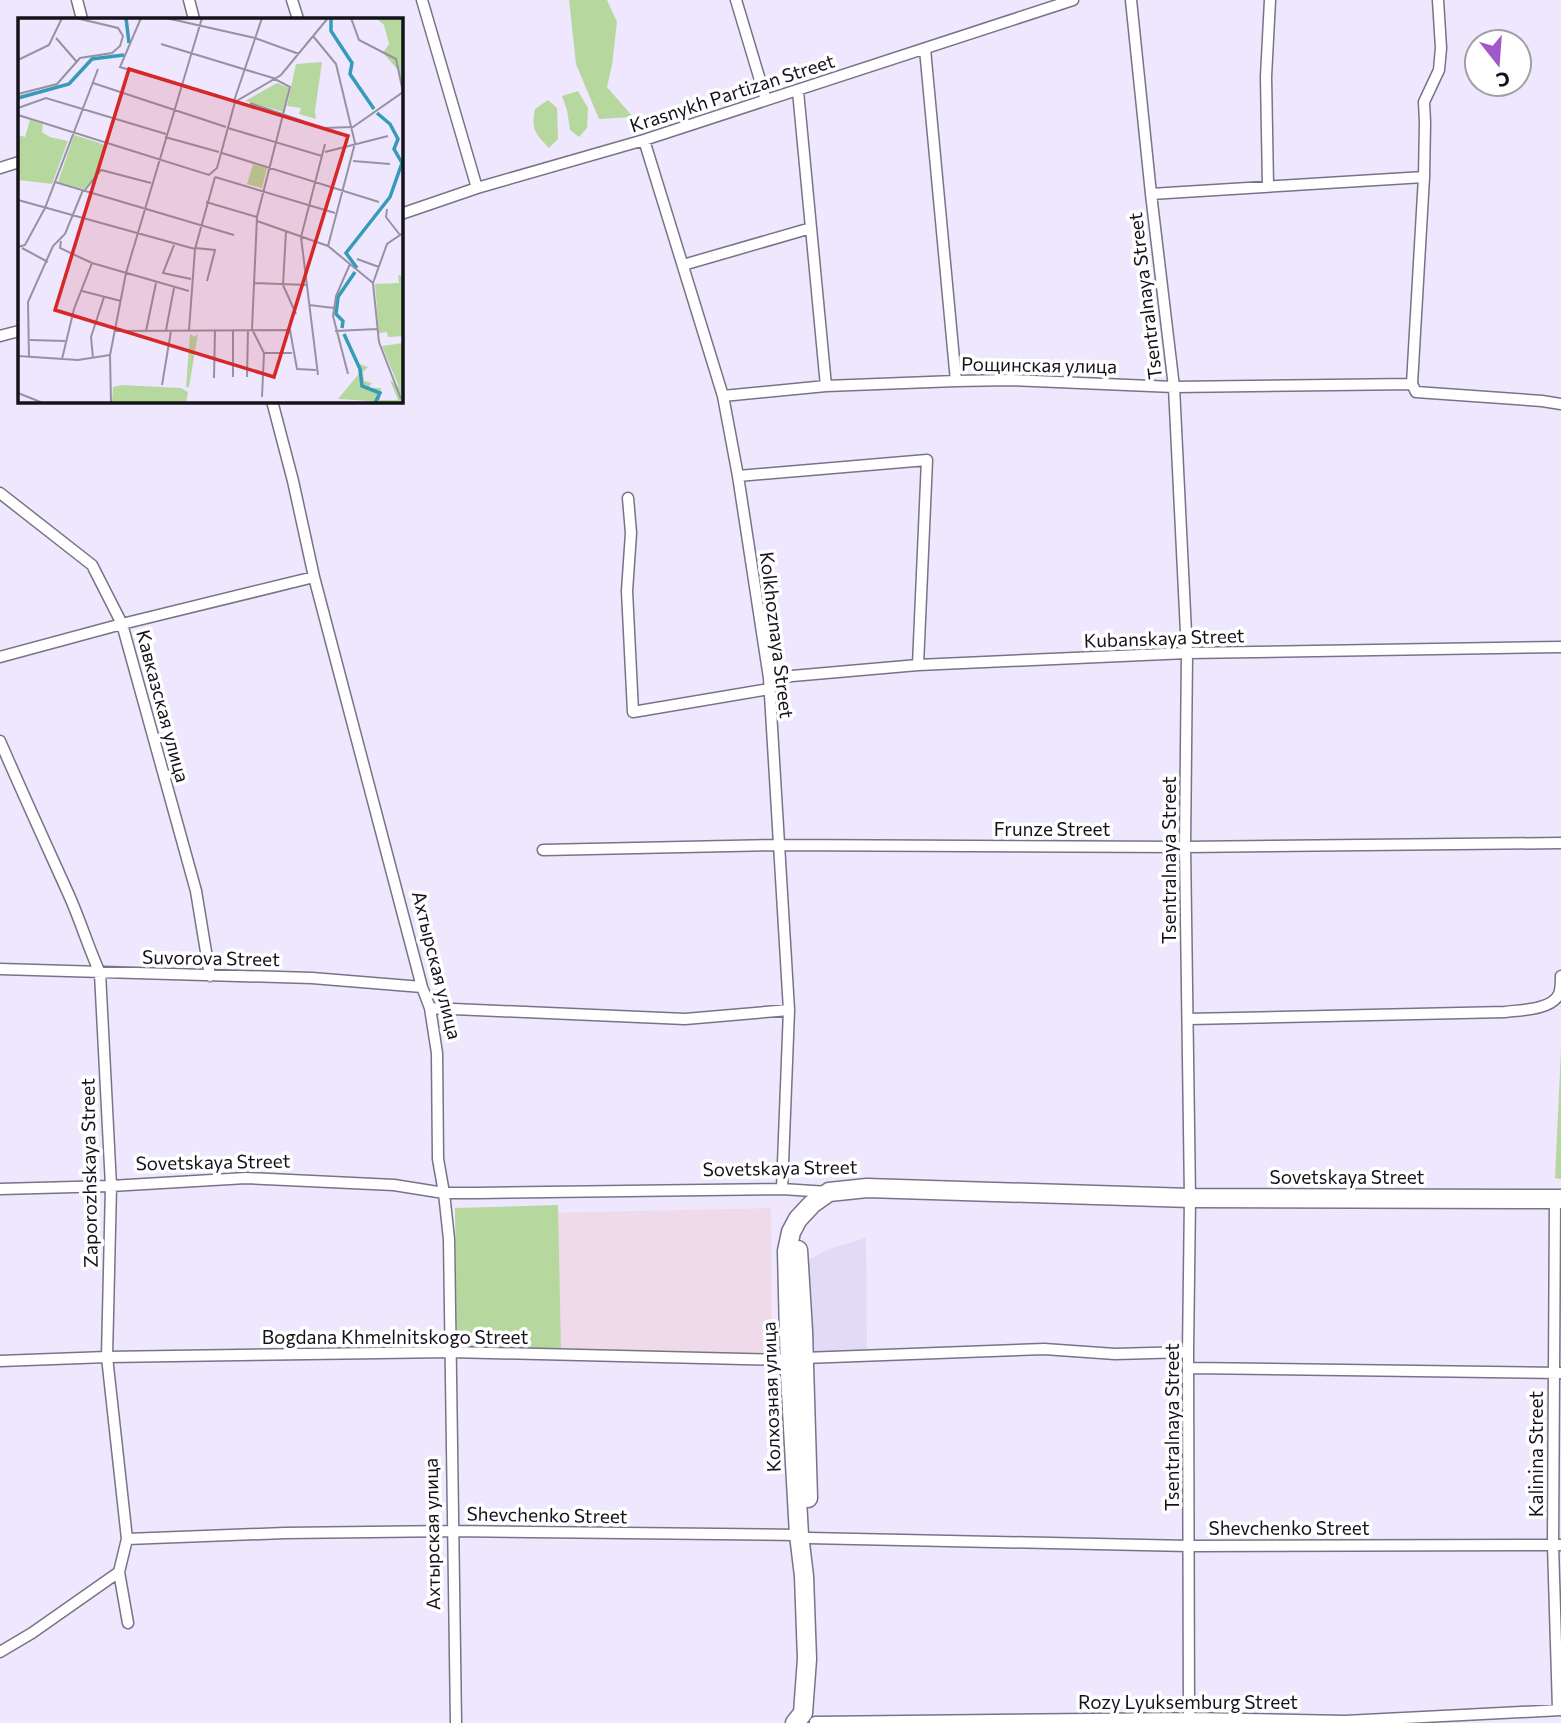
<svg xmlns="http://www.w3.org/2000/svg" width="1561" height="1723" font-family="Commissioner,sans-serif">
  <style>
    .built { fill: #e3daf7 }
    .education { fill: #efdae9 }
    .green { fill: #b6d89f }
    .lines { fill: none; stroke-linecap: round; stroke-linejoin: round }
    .minor-casing { stroke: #797387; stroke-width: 13 }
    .trunk-casing { stroke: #797387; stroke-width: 21 }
    .minor { stroke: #fff; stroke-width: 10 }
    .trunk { stroke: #fff; stroke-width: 18 }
    .labels { text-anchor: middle; stroke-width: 7; stroke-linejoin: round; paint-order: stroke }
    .street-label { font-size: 19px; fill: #14121a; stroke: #fff }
    .inset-river { fill: none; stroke: #369bb9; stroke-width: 3.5 }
    .inset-road { fill: none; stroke: #9792a3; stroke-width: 2 }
    .view { fill: #d62828; fill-opacity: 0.15; stroke: #d62828; stroke-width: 3.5 }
    .inset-edge { fill: none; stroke: #14121a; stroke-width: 3.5 }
  </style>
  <rect width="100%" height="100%" fill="#eee7fe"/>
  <!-- built -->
  <path class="built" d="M866,1238L867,1351L805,1353L803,1267L810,1259L829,1249Z"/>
  <!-- education -->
  <path class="education" d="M771,1208L772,1354L459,1349L457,1215Z"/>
  <!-- green -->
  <path class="green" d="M569,0H607L617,22L612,65L607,87L633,117L599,119L576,64Z
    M578,91L588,108L587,128L579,137L570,130L567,110L562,96Z
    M548,100L557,108L558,139L549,148C535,133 531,130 535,109Z
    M1561,1050V1179L1555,1178Z
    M558,1205L561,1350L457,1349L455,1208Z"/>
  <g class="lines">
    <!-- minor casing -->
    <g class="minor-casing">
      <path id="minor" d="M77,0L82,19
        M189,0L194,19
        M292,0L298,19
        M422,0L477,188
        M736,0L766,100
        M1131,0L1151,194L1174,387L1187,653L1185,847L1190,1198L1188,1352L1189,1723
        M925,49L956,381
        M798,91L826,386
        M644,140L723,396L738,476L769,678L789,1010L782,1189
        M0,168L19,162
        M1268,186L1266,77L1270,0
        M1151,194L1424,177
        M401,214L477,188L644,140L1073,0
        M683,265L811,228
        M0,336L19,331
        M1412,384L1424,177L1425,122L1424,102L1439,70L1441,48L1438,0
        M723,396L826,386L956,381L1012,380L1174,387L1412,384L1416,392L1542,401L1561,404
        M272,401L293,481L314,577L422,987L430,1008L437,1053L438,1159L444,1193L449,1239L456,1723
        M738,476L927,460L918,665
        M0,493L92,565L122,624L196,891L210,976
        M628,498L631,533L627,591L633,712L769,689
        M0,657L122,624L314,577
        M769,678L918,665L1187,653L1561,647
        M0,741C22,792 45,842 68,893C80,919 88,947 100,973L111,1186L107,1357L127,1539L119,1572L128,1623
        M543,850L778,845L1185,847L1561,843
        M0,969L312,978L422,987
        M430,1008L685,1019L789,1010
        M1188,1019L1505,1012C1520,1010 1552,1010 1559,994C1561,989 1561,981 1561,976
        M0,1189L111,1186L246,1178L394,1185L444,1193H478L782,1189L828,1192
        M1555,1199L1553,1545L1558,1709
        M804,1358L1044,1349L1115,1354L1188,1352
        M0,1361L107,1357L450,1352L789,1360
        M1190,1368L1561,1373
        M808,1538L1189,1546L1561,1545
        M127,1539L285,1533L453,1531L799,1535
        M0,1652L32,1633L119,1572
        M815,1722L1189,1718L1345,1721L1561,1710"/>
    </g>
    <!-- trunk casing -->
    <g class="trunk-casing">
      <path id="trunk" d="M798,1250L803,1331L808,1498
        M795,1723L803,1713L807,1659L804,1576L799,1535L790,1374L787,1251L791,1232L798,1219L812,1204L829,1192L867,1188L1190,1198L1561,1199"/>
    </g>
    <!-- minor -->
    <use href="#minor" class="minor"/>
    <!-- trunk -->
    <use href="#trunk" class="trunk"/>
  </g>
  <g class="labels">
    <!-- street labels -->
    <g class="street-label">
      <text transform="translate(732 93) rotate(-18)" y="7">Krasnykh Partizan Street</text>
      <text transform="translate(1145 296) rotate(-97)" y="7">Tsentralnaya Street</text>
      <text transform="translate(1039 365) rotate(1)" y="7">Рощинская улица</text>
      <text transform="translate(777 635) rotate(83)" y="7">Kolkhoznaya Street</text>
      <text transform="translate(1164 638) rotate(-2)" y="7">Kubanskaya Street</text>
      <text transform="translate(163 706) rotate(75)" y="7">Кавказская улица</text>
      <text x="1052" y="836">Frunze Street</text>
      <text transform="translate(1169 860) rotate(-90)" y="7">Tsentralnaya Street</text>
      <text transform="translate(211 958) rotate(1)" y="7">Suvorova Street</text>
      <text transform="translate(437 965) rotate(76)" y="7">Ахтырская улица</text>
      <text transform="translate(213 1162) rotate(-1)" y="7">Sovetskaya Street</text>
      <text transform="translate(780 1168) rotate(-1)" y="7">Sovetskaya Street</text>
      <text transform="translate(89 1173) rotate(-91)" y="7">Zaporozhskaya Street</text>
      <text x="1347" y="1184">Sovetskaya Street</text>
      <text x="395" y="1344">Bogdana Khmelnitskogo Street</text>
      <text transform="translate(771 1397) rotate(-92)" y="7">Колхозная улица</text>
      <text transform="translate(1172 1427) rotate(-90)" y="7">Tsentralnaya Street</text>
      <text transform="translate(1536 1454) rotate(-90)" y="7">Kalinina Street</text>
      <text transform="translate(547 1515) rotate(1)" y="7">Shevchenko Street</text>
      <text x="1289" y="1535">Shevchenko Street</text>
      <text transform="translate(432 1534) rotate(-91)" y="7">Ахтырская улица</text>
      <text x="1188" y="1709">Rozy Lyuksemburg Street</text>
    </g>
  </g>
  <!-- overview -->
  <g transform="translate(18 18)">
    <rect width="385" height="385" fill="#eee7fe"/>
    <path d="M358,0H385V70L380,52L365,35L371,26L366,7ZM304,44L297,93L298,101L281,96L283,90L269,88L278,46ZM259,65L271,70L266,94L227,83ZM12,102L25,106L24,114L32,119L50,123L34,166L0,162V117L7,119ZM56,117L88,127L75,163L66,171L40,164ZM235,146L249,150L244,170L229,166ZM380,257L385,258V318L370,319L369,314L361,315L357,266L381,265ZM180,315L171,369H168L172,316L177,319ZM385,325V385L320,381L340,357L342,346L350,349L345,354L346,363L354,365L350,370H363L362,382H380L372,362L381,369L364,328ZM104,367L163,370L170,374L168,385H94L95,369Z" fill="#b6d89f"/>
    <path class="inset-river" d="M108,0L111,25M313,1V13L334,45L332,56L356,91M0,80L51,66L74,41L106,37M339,250L328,235L372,179L384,145L376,131L380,121L372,106L359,95M324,310L325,303L318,296L320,279L337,254M326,316L342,351L344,368L362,375L357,385"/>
    <path class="inset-road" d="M123,0L102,49L215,83M148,0L237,20L281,36M295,18L318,46L337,125L310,228M38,20L58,43M143,26L255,60L272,69L239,199L234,311L246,335L244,379M0,42L31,27L44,0M75,65L208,109M0,76L39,66L62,40L94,35L102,28L105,18L100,10L58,0M216,83L244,0M232,85L305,110L335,109L385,74L378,41L341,22L333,0M0,90L28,80L148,116M0,97L191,157L199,150L217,84L263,57L310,0M210,110L304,138M147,119L201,134M89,124L111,53M307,134L370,118M204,135L361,184M335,143L372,146M197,159L317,195M37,164L216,217M67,172L83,152L133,165M0,182L177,231M188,184L239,199M369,191L368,199L382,217M239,203L310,228L355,265M268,213L265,267L278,296M43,223L42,230L74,245L171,273M156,227L145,255L173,261M0,229L7,227L27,190L80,51M4,230L30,244M177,230L197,232L189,263M339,241L361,249M236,265L289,267M64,273L103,283M291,287L316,290M148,312L156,270M171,312L177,231L197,159M215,312V359M97,313L272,312L279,351L298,352M128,313L138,265M317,313L359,311M12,322L47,323M246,335H274M0,338L60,342L92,337M11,339L10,284L35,228L47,216L65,172M75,340L73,319L86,279M44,341L56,291L74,245M330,356L315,298L318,278L332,246M300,357L283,219L307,126M229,359L230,312M196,360L197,312M144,367L153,313M0,375L25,385M383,381L361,324L355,265L369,226L385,215M93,385L92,337L108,255L184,0"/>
    <path class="view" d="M111,51L330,118L256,359L37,292Z"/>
    <rect width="385" height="385" class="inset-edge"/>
  </g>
  <!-- north arrow -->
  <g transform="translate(1498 63) rotate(163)"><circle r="33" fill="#ffffff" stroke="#a1a0a3" stroke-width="2"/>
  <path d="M0-5L12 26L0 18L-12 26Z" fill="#a158cb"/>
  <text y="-10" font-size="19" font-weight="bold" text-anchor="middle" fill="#14121a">С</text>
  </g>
</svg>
